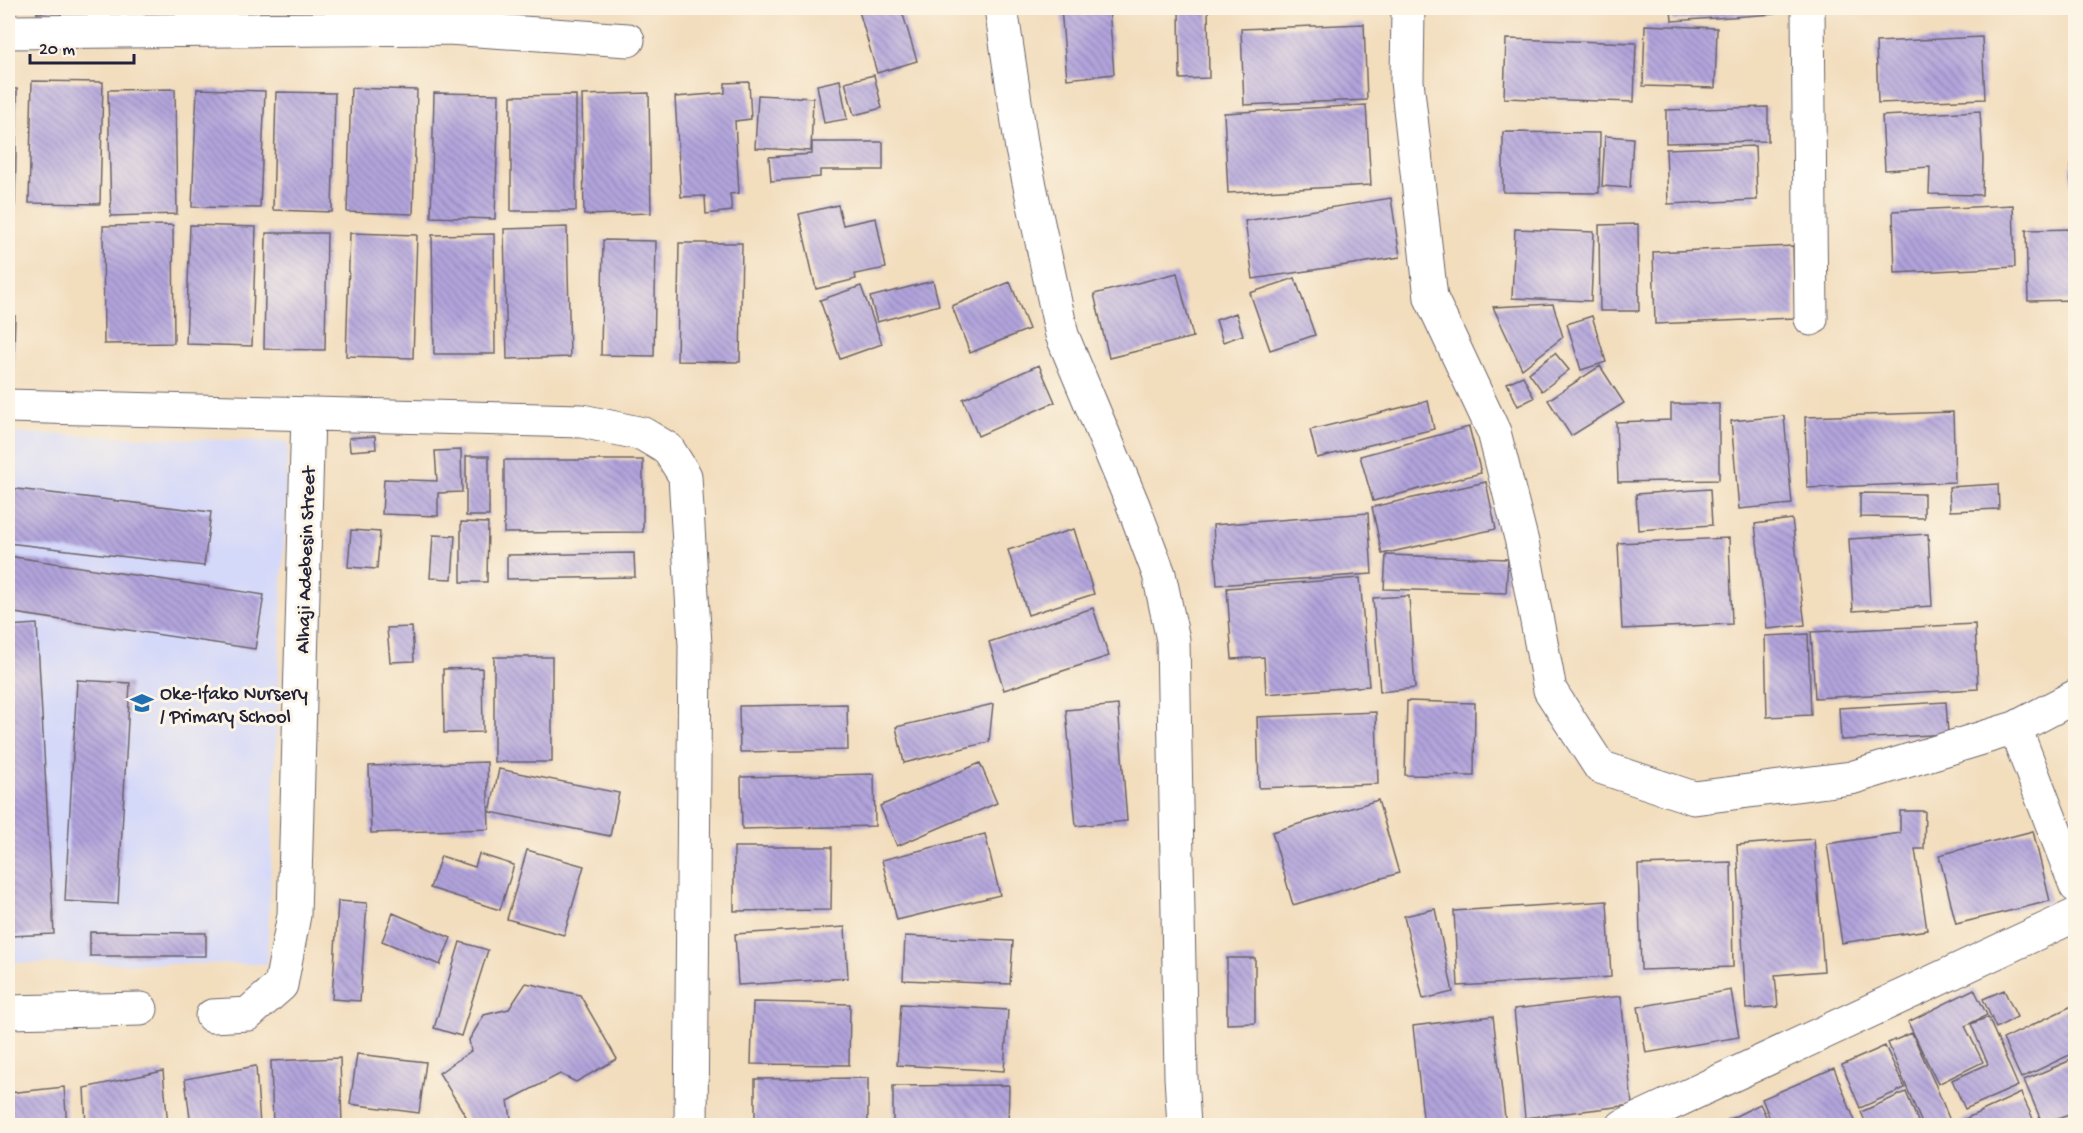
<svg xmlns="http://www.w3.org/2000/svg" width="2083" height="1133" font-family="'Gochi Hand',sans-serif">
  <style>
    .built { fill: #d4d8f9 }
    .building { fill: url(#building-back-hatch) }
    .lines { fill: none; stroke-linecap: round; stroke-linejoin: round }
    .minor-casing { stroke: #6b6368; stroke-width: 35 }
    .minor { stroke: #fff; stroke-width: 33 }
    .labels { text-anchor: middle; stroke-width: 6; stroke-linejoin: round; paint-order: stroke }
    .street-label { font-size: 20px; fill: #22223b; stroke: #fcf5e5 }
    .poi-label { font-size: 20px; fill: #22223b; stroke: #fcf5e5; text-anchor: start }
  </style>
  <defs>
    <pattern id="building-back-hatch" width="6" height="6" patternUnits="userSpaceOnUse" patternTransform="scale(1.5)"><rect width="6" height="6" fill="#b2a4dc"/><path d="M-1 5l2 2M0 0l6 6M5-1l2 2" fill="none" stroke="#9085b4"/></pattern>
  </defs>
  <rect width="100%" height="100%" fill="#fcf5e5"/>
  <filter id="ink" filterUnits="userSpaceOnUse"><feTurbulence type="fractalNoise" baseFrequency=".0167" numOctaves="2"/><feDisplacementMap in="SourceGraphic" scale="12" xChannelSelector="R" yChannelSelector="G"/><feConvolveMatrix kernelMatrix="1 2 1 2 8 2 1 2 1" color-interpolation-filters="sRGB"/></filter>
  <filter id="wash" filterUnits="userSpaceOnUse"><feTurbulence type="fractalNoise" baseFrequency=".008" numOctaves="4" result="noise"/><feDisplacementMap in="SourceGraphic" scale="24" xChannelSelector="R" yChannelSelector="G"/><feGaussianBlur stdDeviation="1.35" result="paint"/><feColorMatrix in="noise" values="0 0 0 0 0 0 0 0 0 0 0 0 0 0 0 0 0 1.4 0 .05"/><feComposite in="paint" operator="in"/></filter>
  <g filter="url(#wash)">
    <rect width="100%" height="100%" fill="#f2ddbd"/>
    <!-- built -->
    <path class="built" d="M8,433L288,442L267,964L8,963Z"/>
    <g id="blocks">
      <!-- building -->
      <path class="building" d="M37,8H71V9L37,13Z
        M754,8H779V9L755,12Z
        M870,8H901L917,61L877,73L859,11Z
        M1061,8H1109L1114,74L1067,79Z
        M1179,8H1208L1209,78L1180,79Z
        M1671,8H1774V14L1672,21Z
        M1364,24L1367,100L1244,105L1241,29Z
        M1645,25L1717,28L1715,88L1643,86Z
        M1982,37L1985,99L1878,103L1876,42Z
        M1506,39L1636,43L1634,102L1504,98Z
        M874,75L882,108L854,115L845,82Z
        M840,80L847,119L824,123L817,85Z
        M32,81L103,82L100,204L29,203Z
        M749,82L751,119L735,121L739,193L730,194L732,211L706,214L705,196L681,197L675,97L725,93V83Z
        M351,88L417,90L413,214L347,212Z
        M8,89H17L15,205H8Z
        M175,89L177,214L111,216L108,90Z
        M197,89L265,91L260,208L192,207Z
        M276,92L335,93L332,212L273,210Z
        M434,93L499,94L495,219L431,217Z
        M649,93L651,213L584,215L582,95Z
        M576,95V211H511V96Z
        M758,95L813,98L811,151L755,148Z
        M1366,105L1371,185L1228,193L1224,113Z
        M1768,107V141L1666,143V110Z
        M1980,111L1983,160L1982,195L1929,194L1930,167L1885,170L1882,116Z
        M1503,132L1600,133L1599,193L1503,192Z
        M1605,136L1633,138L1630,188L1602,186Z
        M812,142H883V170H820V177L771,181L769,157L812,154Z
        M1755,146L1757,200L1668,204L1666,149Z
        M2076,165V204H2073L2070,166Z
        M1391,198L1400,257L1253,279L1245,221Z
        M838,205L843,225L876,218L886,268L855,274L856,279L816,289L799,214Z
        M2013,205L2015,267L1895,273L1893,211Z
        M1638,224L1639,311H1600L1599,225Z
        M173,225L174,343L104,344L103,226Z
        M190,225L256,227L252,346L186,344Z
        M567,227L570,357L507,359L504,229Z
        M1515,229L1594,232L1591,301L1512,298Z
        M2076,229V300L2028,301L2026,230Z
        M266,233H327L325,350L264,349Z
        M350,233L417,235L413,358L346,356Z
        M494,234L495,354H434L432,235Z
        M603,240L656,241L654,356L601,355Z
        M679,243H742L740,362L677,361Z
        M1793,246L1795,318L1655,324L1653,252Z
        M1177,273L1193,337L1109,358L1094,294Z
        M1295,278L1315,335L1270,350L1250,293Z
        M933,281L939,305L877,322L870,297Z
        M1010,282L1029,329L970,353L952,306Z
        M861,286L882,344L840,359L820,300Z
        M1553,304L1563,337L1522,369L1493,307Z
        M1236,313L1243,335L1223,342L1216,320Z
        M8,316H15L13,373H8Z
        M1592,316L1606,362L1581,370L1567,324Z
        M1555,353L1569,370L1542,391L1529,373Z
        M1039,365L1055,402L978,436L963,399Z
        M1600,366L1624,403L1571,436L1548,400Z
        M1523,376L1534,398L1518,406L1507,383Z
        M1428,401L1434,429L1317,458L1310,430Z
        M1671,404H1719V480L1618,482L1616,422L1671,420Z
        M1953,412L1955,482L1807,488L1805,417Z
        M1784,416L1792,504L1739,509L1731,421Z
        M1469,427L1481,473L1373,501L1360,456Z
        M375,436L376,449L350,451L349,438Z
        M461,450L462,492L438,493V516L382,514L384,479L437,481L435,451Z
        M466,456H489V516H466Z
        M504,460H643V532L504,533Z
        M1486,482L1496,529L1382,554L1372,507Z
        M1998,484L1999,509L1950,511L1949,487Z
        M8,488L211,512L204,566L8,543Z
        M1710,489L1712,525L1638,530L1636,494Z
        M1860,493L1924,494V518L1860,517Z
        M1368,513L1372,574L1217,585L1213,525Z
        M1792,519L1805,625L1767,629L1755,524Z
        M461,522L488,523L487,582H461Z
        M1074,529L1094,594L1028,615L1008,550Z
        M351,530L380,532L377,569L348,567Z
        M1928,534L1932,606L1853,611L1849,539Z
        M433,535L455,536L452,579L430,578Z
        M1729,538L1732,624L1622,629L1618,543Z
        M634,553L635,577L507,579V555Z
        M1386,555L1508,559L1506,593L1384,589Z
        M8,556L264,595L255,649L8,612Z
        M1360,578L1369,686L1266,694L1264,657L1232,659L1227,588Z
        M1409,596L1415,688L1380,692L1373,598Z
        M1093,608L1109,656L1004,690L989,642Z
        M37,624L54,934L10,936L8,906V626Z
        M1975,624L1978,689L1815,698L1811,632Z
        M412,627L414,661L390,662L387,628Z
        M1808,634L1811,715L1767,717L1765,636Z
        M494,657H552V762H494Z
        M482,668L483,732L444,733L443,669Z
        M77,680L130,683L118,904L65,901Z
        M1407,701L1475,703L1474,776L1405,775Z
        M1946,702L1948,734L1841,740L1839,708Z
        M847,704L848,750L740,752L739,706Z
        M993,704L989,742L904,763L896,727Z
        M1118,705L1127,821L1076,826L1066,710Z
        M1376,712L1378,784L1259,788L1257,717Z
        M487,762L489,829L371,833L369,766Z
        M980,763L997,803L897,846L880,806Z
        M499,769L619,793L610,836L490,812Z
        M874,774L875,826L742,829L741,777Z
        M1378,800L1399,873L1293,905L1272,832Z
        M1900,811H1925L1924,849H1915L1927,930L1842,943L1827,844L1900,833Z
        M2033,831L2050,901L1956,924L1939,855Z
        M985,834L1000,895L897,920L882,860Z
        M1814,839L1824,971L1775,975L1778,1007L1746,1009L1737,845Z
        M734,847H832L831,910L734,911Z
        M527,850L584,866L564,935L507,919Z
        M479,854L514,865L500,910L430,888L441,856L475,867Z
        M1731,862L1733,967L1641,970L1638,865Z
        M338,901L367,903L360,1001L332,999Z
        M1607,901L1611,977L1458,986L1454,911Z
        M1435,909L1453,992L1423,999L1404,916Z
        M393,913L451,938L440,965L382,941Z
        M845,927L848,978L738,985L735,934Z
        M90,932L206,933V956H90Z
        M905,936L1013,941L1010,984L903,980Z
        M460,942L488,950L461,1036L434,1028Z
        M1227,958H1255V1023L1227,1024Z
        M526,983L580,995L617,1059L576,1082L560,1074L508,1101L511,1118L499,1126H472L439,1073L471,1051L469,1040L484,1015L509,1009Z
        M1974,989L1987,1015L1965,1026L1983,1062L1938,1084L1908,1022Z
        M1731,990L1739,1037L1646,1053L1638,1007Z
        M2004,990L2017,1017L1996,1028L1983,999Z
        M1621,996L1632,1105L1525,1118L1514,1009Z
        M753,1002L850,1004L849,1065L751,1064Z
        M901,1004L1008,1010L1004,1071L897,1065Z
        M2076,1004V1052L2021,1078L2003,1039Z
        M1493,1016L1506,1126H1424L1413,1026Z
        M1988,1017L2018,1086L1965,1109L1952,1080L1988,1064L1971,1024Z
        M1912,1033L1936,1086L1952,1126H1923L1888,1043Z
        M1885,1046L1905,1088L1860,1108L1842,1065Z
        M357,1054L426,1062L419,1113L350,1104Z
        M340,1058L342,1126H273L271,1061Z
        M2076,1058V1112L2043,1125L2024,1080Z
        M256,1066L260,1126H191L185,1079Z
        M1834,1068L1857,1126H1773L1762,1099Z
        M163,1071L168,1126H86L84,1088Z
        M868,1078V1126H755V1079Z
        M1009,1085L1008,1126H893V1086Z
        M64,1087L67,1126H8V1093Z
        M1906,1092L1920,1126H1867L1861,1112Z
        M2021,1093L2035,1123L2028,1126H1957L1956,1123Z
        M1760,1104L1771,1126H1723L1722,1123Z"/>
    </g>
  </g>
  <g filter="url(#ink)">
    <use href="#blocks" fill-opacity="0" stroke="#6b6368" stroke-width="1.5"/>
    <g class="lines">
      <!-- minor casing -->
      <g class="minor-casing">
        <path id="minor" d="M1001,8L1022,149L1062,335L1133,505L1159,574L1173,640L1181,1077L1184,1126
          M1408,8L1407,81L1431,298L1494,432L1522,542L1550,690L1600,767L1694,798L1851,778L2015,728L2076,696
          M1808,8L1811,319
          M8,32L448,28L628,40
          M8,406L582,421L643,434L668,449L685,476L695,645L691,1126
          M2015,728L2076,886
          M8,1012L141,1009
          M212,1016L248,1014L281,985L294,915L308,414
          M1623,1126L2076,915"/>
      </g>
      <!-- minor -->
      <use href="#minor" class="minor"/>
    </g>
  </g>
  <!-- icons -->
  <defs>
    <g id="school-bare" transform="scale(1.8)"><path d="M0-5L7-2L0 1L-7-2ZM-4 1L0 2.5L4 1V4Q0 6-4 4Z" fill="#1f6fb2" stroke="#fcf5e5" stroke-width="2.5" paint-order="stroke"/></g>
  </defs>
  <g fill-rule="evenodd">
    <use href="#school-bare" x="142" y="703"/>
  </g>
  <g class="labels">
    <!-- street labels -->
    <g class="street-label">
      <text transform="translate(304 560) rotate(-88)" y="7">Alhaji Adebesin Street</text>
    </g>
    <!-- poi labels -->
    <g class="poi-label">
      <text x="160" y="699">Oke-Ifako Nursery<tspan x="160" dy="23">/ Primary School</tspan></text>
    </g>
  </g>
  <!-- margin -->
  <rect width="2083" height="1133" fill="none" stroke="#fcf5e5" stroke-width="30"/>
  <!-- scale -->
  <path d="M30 54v9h104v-9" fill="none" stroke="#22223b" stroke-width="3"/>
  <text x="39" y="54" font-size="18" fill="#22223b" stroke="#fcf5e5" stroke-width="4.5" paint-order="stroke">20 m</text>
</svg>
